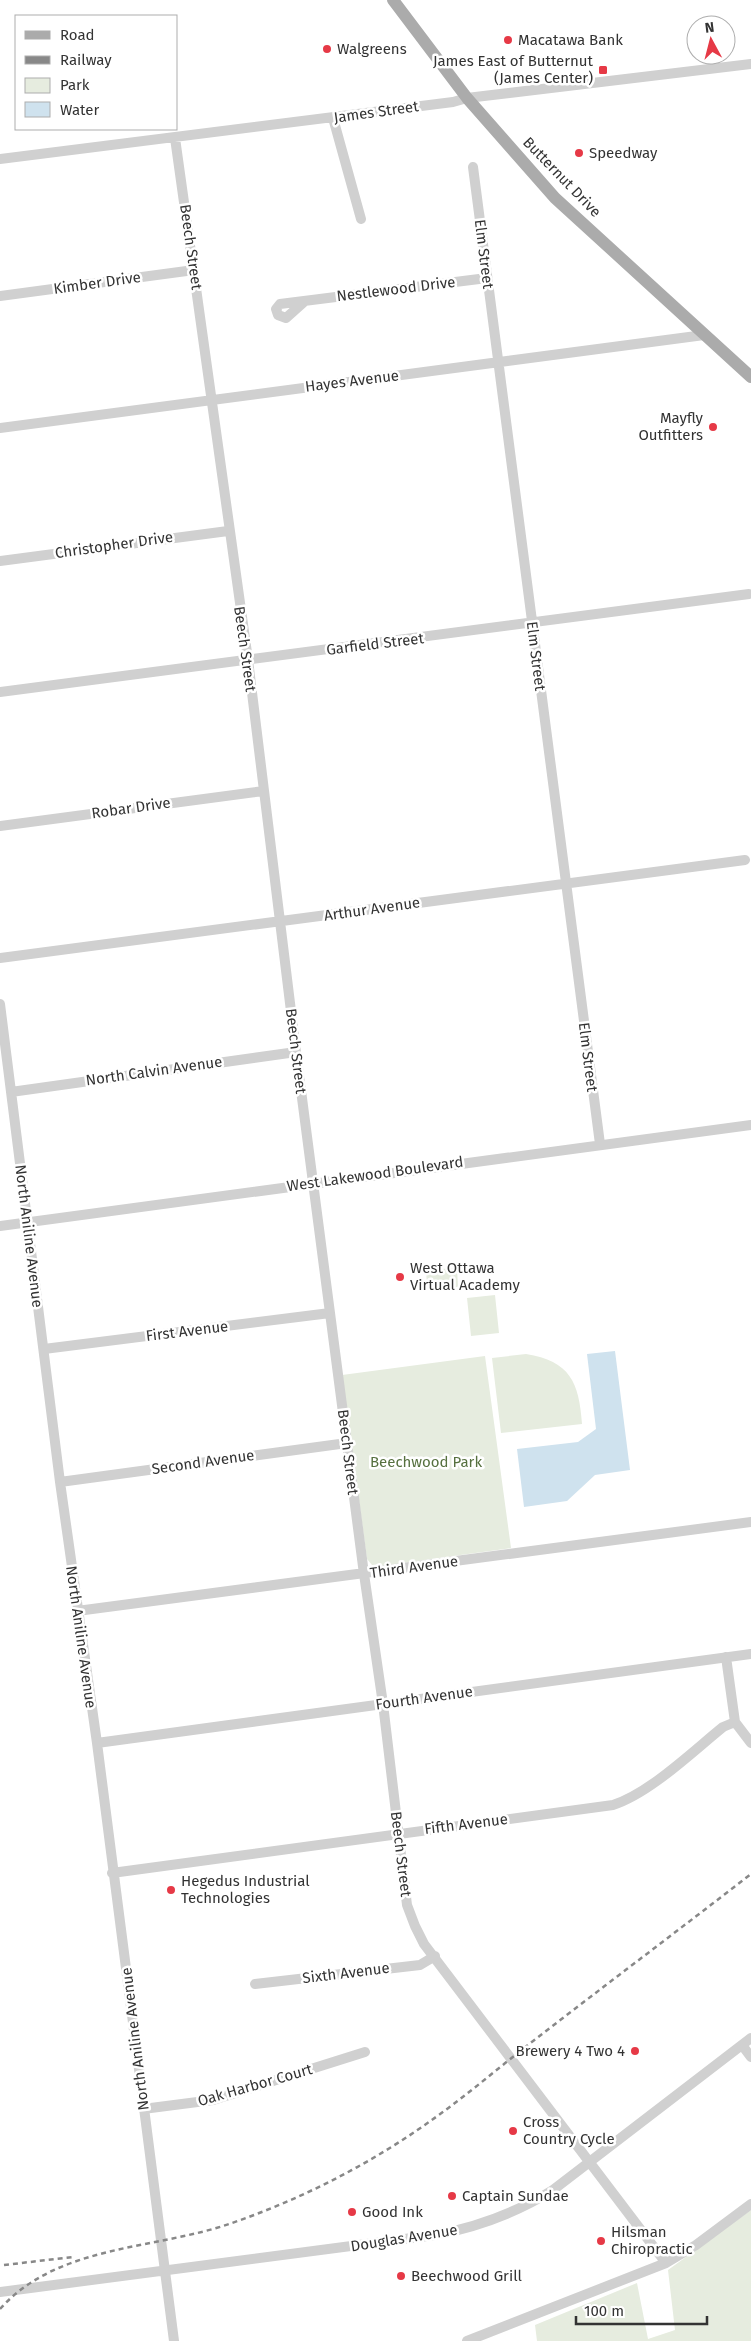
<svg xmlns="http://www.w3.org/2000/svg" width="751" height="2341" font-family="'Fira Sans',sans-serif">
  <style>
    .green { fill: #e6ecdf }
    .water { fill: #cfe2ee }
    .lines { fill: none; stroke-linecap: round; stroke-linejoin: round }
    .minor { stroke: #d0d0d0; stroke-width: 10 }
    .major { stroke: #ababab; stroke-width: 12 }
    .rail { stroke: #888; stroke-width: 2.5; stroke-dasharray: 5 4; stroke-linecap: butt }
    .poi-dot { fill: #e63946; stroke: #fff; stroke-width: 2 }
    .labels { text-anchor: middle; stroke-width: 5; stroke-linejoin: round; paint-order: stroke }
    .poi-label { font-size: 15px; fill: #333; stroke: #fff; text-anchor: start }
    .street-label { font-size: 15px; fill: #333; stroke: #fff }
    .park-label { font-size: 15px; fill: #56703f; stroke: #fff }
  </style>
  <rect width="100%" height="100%" fill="#fff"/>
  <!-- green -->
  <path class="green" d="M457,1268L458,1287L430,1288L427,1285L426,1270Z
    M495,1295L499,1333L471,1336L467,1298Z
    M526,1354C570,1361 579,1382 582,1424L501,1433L492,1358Z
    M485,1356L511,1548L380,1566L372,1565L367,1559L342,1375Z
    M751,2210V2341H537L535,2325L637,2283L648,2339L675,2330L668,2270Z"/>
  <!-- water -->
  <path class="water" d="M615,1351L630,1470L595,1475L567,1501L524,1507L517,1449L578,1442L596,1429L587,1354Z"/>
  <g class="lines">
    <!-- minor -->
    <path class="minor" d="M333,118L361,219
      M175,138L248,660L296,1052L364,1574L383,1704L407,1905L415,1926L424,1944L666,2263
      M0,159L453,102L467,98L751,64
      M473,167L600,1144
      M0,296L194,270
      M305,301L286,318L278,315L276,309L280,304L487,278
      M0,428L704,335
      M0,561L228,531
      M0,692L749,594
      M0,826L263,791
      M0,958L745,860
      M0,1004L60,1482L97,1743L174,2341
      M11,1092L296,1052
      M0,1226L751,1125
      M44,1349L330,1313
      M60,1482L347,1443
      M77,1611L751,1522
      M726,1657L735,1722L751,1743
      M97,1743L751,1654
      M112,1873L613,1805C650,1793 692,1752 723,1727L735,1722
      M255,1984L420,1965L435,1956
      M742,2045L751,2057
      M143,2109L213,2100L365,2052
      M0,2292L435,2235C478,2227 516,2213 553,2190L751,2038
      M467,2341L666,2263L696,2245L751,2204"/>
    <!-- major -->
    <path class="major" d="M393,0L467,98L555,198L751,377"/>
    <!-- rail -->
    <path class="rail" d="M4,2265L73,2257
      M0,2309C58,2244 155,2250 232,2223C304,2198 374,2162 436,2117C471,2092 503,2064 537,2038C608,1983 680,1929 751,1874"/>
  </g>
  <!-- markers -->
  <g class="poi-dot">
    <circle cx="508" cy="40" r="5"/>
    <circle cx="327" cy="49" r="5"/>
    <rect x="598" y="65" width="10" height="10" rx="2.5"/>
    <circle cx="579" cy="153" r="5"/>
    <circle cx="713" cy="427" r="5"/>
    <circle cx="400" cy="1277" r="5"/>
    <circle cx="171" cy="1890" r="5"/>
    <circle cx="635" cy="2051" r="5"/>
    <circle cx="513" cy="2131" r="5"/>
    <circle cx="452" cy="2196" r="5"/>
    <circle cx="352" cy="2212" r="5"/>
    <circle cx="601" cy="2241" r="5"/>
    <circle cx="401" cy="2276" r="5"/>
  </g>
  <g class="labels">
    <!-- poi labels -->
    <g class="poi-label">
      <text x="518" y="45">Macatawa Bank</text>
      <text x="337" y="54">Walgreens</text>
      <text x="593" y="66" text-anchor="end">James East of Butternut<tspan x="593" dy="17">(James Center)</tspan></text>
      <text x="589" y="158">Speedway</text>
      <text x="703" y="423" text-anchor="end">Mayfly<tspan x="703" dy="17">Outfitters</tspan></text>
      <text x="410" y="1273">West Ottawa<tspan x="410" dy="17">Virtual Academy</tspan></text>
      <text x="181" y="1886">Hegedus Industrial<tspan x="181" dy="17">Technologies</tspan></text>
      <text x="625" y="2056" text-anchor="end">Brewery 4 Two 4</text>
      <text x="523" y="2127">Cross<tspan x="523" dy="17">Country Cycle</tspan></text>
      <text x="462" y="2201">Captain Sundae</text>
      <text x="362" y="2217">Good Ink</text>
      <text x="611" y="2237">Hilsman<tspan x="611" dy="17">Chiropractic</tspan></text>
      <text x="411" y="2281">Beechwood Grill</text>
    </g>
    <!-- street labels -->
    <g class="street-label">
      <text transform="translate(376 112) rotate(-8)" y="5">James Street</text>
      <text transform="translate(562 177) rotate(46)" y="5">Butternut Drive</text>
      <text transform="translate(191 247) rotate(82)" y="5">Beech Street</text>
      <text transform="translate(484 254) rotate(83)" y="5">Elm Street</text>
      <text transform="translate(97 283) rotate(-8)" y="5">Kimber Drive</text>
      <text transform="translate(396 289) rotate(-7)" y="5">Nestlewood Drive</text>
      <text transform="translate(352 381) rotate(-7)" y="5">Hayes Avenue</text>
      <text transform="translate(114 545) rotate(-8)" y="5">Christopher Drive</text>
      <text transform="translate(375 644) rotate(-7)" y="5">Garfield Street</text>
      <text transform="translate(245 649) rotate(82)" y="5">Beech Street</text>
      <text transform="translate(536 656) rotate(83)" y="5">Elm Street</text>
      <text transform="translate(131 808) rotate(-8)" y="5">Robar Drive</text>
      <text transform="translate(372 909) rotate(-8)" y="5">Arthur Avenue</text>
      <text transform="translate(296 1051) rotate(83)" y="5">Beech Street</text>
      <text transform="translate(588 1057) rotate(83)" y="5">Elm Street</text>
      <text transform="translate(154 1071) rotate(-8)" y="5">North Calvin Avenue</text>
      <text transform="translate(375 1174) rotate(-8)" y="5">West Lakewood Boulevard</text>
      <text transform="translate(29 1236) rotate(83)" y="5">North Aniline Avenue</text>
      <text transform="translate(187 1331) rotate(-7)" y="5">First Avenue</text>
      <text transform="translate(348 1452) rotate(83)" y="5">Beech Street</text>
      <text transform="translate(203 1462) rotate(-8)" y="5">Second Avenue</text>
      <text transform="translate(414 1567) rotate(-8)" y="5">Third Avenue</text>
      <text transform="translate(81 1637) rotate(82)" y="5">North Aniline Avenue</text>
      <text transform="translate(424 1698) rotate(-8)" y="5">Fourth Avenue</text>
      <text transform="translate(466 1824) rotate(-7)" y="5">Fifth Avenue</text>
      <text transform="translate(401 1854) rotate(83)" y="5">Beech Street</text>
      <text transform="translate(346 1973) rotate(-7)" y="5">Sixth Avenue</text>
      <text transform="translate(135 2039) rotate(-97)" y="5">North Aniline Avenue</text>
      <text transform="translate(255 2085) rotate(-16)" y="5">Oak Harbor Court</text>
      <text transform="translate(404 2238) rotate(-9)" y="5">Douglas Avenue</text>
    </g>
    <!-- park labels -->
    <g class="park-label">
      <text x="426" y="1467">Beechwood Park</text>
    </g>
  </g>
  <!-- legend -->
  <rect x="15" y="15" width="162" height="115" fill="#ffffff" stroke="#adadad"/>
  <rect x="25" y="31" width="25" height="8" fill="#ababab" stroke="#adadad"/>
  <text x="60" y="40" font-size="15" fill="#333333">Road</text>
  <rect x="25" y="56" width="25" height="8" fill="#888888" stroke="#adadad"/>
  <text x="60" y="65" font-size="15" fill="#333333">Railway</text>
  <rect x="25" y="78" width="25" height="15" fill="#e6ecdf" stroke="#adadad"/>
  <text x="60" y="90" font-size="15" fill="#333333">Park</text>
  <rect x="25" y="102" width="25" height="15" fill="#cfe2ee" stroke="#adadad"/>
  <text x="60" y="115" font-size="15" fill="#333333">Water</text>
  <!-- north arrow -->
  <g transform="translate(711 40) rotate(353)"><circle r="24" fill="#ffffff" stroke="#adadad"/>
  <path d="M0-4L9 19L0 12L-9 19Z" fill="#e63946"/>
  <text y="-8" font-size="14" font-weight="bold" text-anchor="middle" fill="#333333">N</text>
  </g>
  <!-- scale -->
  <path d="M576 2316v8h131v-8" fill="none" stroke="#333333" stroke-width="2.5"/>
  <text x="584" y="2316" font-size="15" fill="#333333" stroke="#ffffff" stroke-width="4" paint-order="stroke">100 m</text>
</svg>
